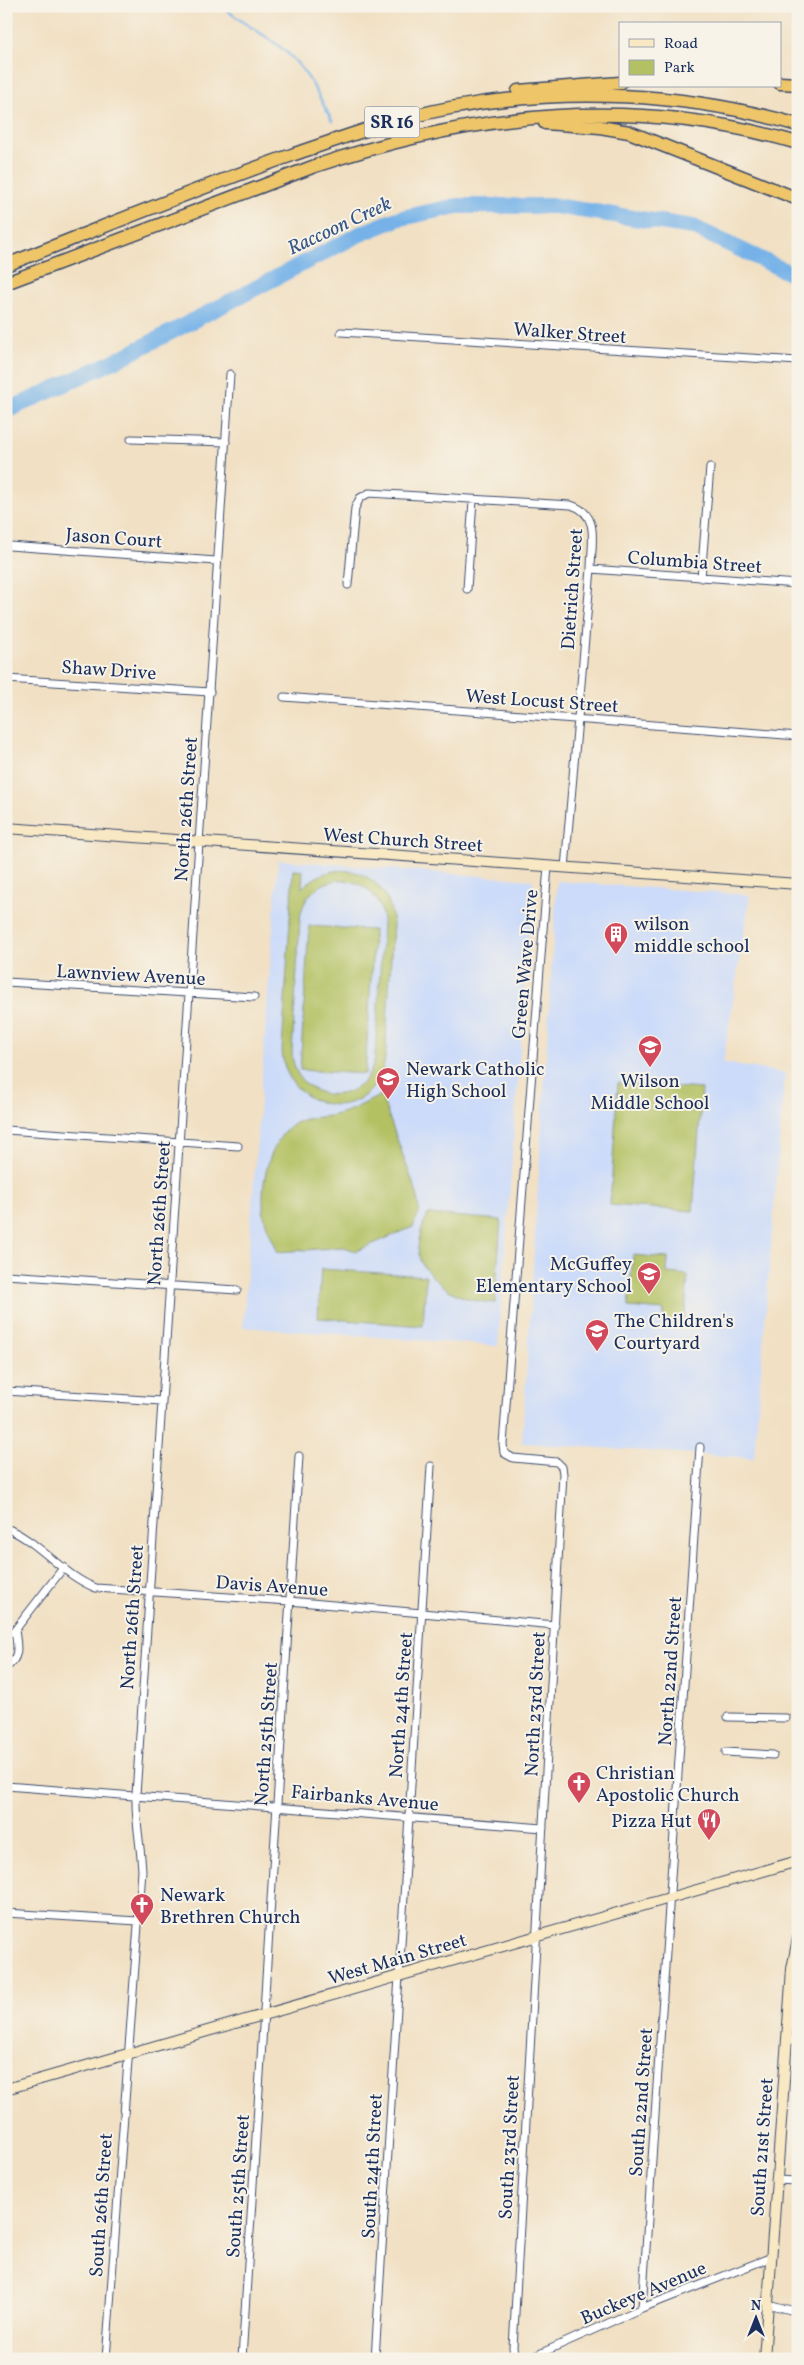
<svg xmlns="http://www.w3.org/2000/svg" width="804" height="2365" font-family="Vollkorn,serif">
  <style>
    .built { fill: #ccdbf9 }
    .green { fill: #b3c164; stroke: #677861; fill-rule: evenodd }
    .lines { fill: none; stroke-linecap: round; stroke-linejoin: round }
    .stream { stroke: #76b2e8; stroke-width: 2.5 }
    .river { stroke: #76b2e8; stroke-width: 16 }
    .street-casing { stroke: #3b4a6d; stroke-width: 9 }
    .secondary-casing { stroke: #3b4a6d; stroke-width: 12 }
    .highway-casing { stroke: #3b4a6d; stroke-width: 15 }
    .street { stroke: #fff; stroke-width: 7 }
    .secondary { stroke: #f8e8c3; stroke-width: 10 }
    .highway { stroke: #eec569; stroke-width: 12 }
    .labels { text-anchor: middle; stroke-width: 4; stroke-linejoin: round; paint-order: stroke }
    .shield { fill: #f7f3e8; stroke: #5d6a87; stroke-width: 1 }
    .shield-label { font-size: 18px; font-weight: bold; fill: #1b2f5e }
    .street-label { font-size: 19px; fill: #1b2f5e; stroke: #f7f3e8 }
    .poi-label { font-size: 19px; fill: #1b2f5e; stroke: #f7f3e8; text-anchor: start }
    .water-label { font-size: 20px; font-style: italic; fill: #365687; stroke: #f7f3e8 }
  </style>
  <rect width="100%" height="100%" fill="#f7f3e8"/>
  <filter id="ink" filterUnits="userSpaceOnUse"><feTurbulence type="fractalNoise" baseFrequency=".02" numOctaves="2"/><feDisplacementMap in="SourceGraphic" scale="10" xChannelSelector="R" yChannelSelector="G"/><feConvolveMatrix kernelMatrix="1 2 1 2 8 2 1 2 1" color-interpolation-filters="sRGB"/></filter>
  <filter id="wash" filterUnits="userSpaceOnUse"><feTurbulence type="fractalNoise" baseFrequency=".0096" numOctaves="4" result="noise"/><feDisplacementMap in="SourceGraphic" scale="20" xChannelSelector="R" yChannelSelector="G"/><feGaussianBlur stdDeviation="1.12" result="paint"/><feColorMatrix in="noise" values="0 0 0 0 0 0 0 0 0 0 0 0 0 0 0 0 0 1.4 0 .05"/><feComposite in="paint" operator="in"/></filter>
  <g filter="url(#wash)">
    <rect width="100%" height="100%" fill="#f1e0c3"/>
    <!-- built -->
    <path class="built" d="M278,860L533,880L498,1346L243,1327Z
      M557,881L750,895L723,1063L785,1073L754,1458L522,1443Z"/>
    <!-- green -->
    <path class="green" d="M293,870L303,871L302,888C338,853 391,873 393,924C391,957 389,990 387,1023C386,1039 387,1057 382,1072C360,1127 284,1108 282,1050ZM344,880C368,883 383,900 383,924L375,1056C368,1110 293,1106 292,1051L300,919C303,895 320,880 344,880Z
      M309,926L374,930L365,1074L300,1070Z
      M618,1083L702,1089L693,1211L610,1205Z
      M381,1095L417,1194L419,1212L413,1227L356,1251L344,1247L278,1252C274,1242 268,1231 265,1220C258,1191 268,1137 297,1122C310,1116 325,1118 338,1114C353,1110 367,1102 381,1095Z
      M428,1214L501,1220L495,1303C468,1301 449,1295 430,1274C425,1269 420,1263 419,1255C416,1241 423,1226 428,1214Z
      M633,1255L668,1258L667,1273L688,1275L684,1326L663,1324L664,1310L628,1307Z
      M321,1269L426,1276L423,1326L318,1318Z"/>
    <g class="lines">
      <!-- stream -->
      <path class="stream" d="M222,6C242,24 266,34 285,51C307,69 319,97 332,121"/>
      <!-- river -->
      <path class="river" d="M6,411L123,357L360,234L397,219L457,206H555L693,227L798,277"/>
    </g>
  </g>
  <g filter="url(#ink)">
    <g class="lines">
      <!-- street casing -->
      <g class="street-casing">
        <path id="street" d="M341,332L798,361
          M131,439L226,442
          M9,546L216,561
          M591,569L798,584
          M701,578L710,467
          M348,585L355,508L360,498L369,493L571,505C601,514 591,544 591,569L565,868
          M467,589L473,500
          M6,679L210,692
          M284,697L798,736
          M6,982L254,997
          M6,1130L238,1146
          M6,1275L237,1290
          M6,1391L161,1401
          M6,1528C40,1542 62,1575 96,1588L289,1601L555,1625
          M6,1635L15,1630L64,1567
          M6,1667C21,1658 17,1645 15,1630
          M728,1717L786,1718
          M726,1752L773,1755
          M6,1786L543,1828
          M6,1913L138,1921
          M786,2040L798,2041
          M775,2180L798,2181
          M768,2304L798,2312
          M642,2308L700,1447
          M106,2359L142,1871C141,1846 135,1821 136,1795L230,374
          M242,2359L299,1456
          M375,2359L431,1466
          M515,2359L513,2348L563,1474L562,1467L557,1462L513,1458L504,1453L503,1444L548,866
          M528,2359L642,2308L772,2257"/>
      </g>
      <!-- secondary casing -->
      <g class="secondary-casing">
        <path id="secondary" d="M6,828L798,884
          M6,2089L798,1861
          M764,2359L792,1969L798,1938"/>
      </g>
      <!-- highway casing -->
      <g class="highway-casing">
        <path id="highway" d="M780,83L798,84
          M518,91L620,83
          M545,123L600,127L629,132L798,199
          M6,265C101,228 195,189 292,155C344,137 396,118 450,108C564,87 686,92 798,125
          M6,283L315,166C475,112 634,95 798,143"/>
      </g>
      <!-- street -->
      <use href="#street" class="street"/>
      <!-- secondary -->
      <use href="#secondary" class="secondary"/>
      <!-- highway -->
      <use href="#highway" class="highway"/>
    </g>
  </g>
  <!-- icons -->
  <defs>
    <g id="building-pin" transform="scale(1.25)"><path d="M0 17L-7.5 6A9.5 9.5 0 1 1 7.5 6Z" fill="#d1495b" stroke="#f7f3e8"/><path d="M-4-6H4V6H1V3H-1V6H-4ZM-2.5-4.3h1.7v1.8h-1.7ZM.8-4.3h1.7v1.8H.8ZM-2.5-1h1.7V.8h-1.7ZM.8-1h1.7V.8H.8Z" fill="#fff"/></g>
    <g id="school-pin" transform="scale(1.25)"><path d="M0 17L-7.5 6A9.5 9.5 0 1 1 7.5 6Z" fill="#d1495b" stroke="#f7f3e8"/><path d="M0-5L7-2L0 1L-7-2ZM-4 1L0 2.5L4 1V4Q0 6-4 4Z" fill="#fff"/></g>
    <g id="church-pin" transform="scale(1.25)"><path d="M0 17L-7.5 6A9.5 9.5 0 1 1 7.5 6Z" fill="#d1495b" stroke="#f7f3e8"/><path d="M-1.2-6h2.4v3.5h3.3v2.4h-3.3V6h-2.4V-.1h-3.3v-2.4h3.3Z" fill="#fff"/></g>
    <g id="restaurant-pin" transform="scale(1.25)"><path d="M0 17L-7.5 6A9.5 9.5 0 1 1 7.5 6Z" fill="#d1495b" stroke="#f7f3e8"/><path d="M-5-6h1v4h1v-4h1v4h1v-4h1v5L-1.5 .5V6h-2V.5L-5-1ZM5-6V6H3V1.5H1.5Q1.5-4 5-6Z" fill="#fff"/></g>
  </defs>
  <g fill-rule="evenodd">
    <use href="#building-pin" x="616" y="934"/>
    <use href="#school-pin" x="650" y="1047"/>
    <use href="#school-pin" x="388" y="1079"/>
    <use href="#school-pin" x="649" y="1274"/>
    <use href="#school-pin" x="597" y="1331"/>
    <use href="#church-pin" x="579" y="1783"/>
    <use href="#restaurant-pin" x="709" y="1820"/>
    <use href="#church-pin" x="142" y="1905"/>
  </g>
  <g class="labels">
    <!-- shield labels -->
    <rect class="shield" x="364.5" y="106.5" width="55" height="31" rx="4"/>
    <g class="shield-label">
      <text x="392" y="128">SR 16</text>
    </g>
    <!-- street labels -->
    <g class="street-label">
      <text transform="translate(570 332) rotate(4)" y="7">Walker Street</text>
      <text transform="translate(114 537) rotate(4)" y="7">Jason Court</text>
      <text transform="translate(695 561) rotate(4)" y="7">Columbia Street</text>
      <text transform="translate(571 589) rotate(-86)" y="7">Dietrich Street</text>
      <text transform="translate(109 669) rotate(4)" y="7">Shaw Drive</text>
      <text transform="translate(542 700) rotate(4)" y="7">West Locust Street</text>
      <text transform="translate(185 809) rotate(-86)" y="7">North 26th Street</text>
      <text transform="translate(403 839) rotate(4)" y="7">West Church Street</text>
      <text transform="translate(524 964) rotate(-85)" y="7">Green Wave Drive</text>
      <text transform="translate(131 974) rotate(3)" y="7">Lawnview Avenue</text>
      <text transform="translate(158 1213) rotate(-86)" y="7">North 26th Street</text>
      <text transform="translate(272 1585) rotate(4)" y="7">Davis Avenue</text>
      <text transform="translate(131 1617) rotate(-86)" y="7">North 26th Street</text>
      <text transform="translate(669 1671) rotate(-86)" y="7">North 22nd Street</text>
      <text transform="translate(534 1704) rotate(-87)" y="7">North 23rd Street</text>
      <text transform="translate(400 1705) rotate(-86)" y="7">North 24th Street</text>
      <text transform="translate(265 1734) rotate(-86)" y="7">North 25th Street</text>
      <text transform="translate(365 1797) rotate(5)" y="7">Fairbanks Avenue</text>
      <text transform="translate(397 1958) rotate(-16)" y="7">West Main Street</text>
      <text transform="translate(640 2102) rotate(-86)" y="7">South 22nd Street</text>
      <text transform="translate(508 2147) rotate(-87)" y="7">South 23rd Street</text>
      <text transform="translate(761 2147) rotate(-86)" y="7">South 21st Street</text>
      <text transform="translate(371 2166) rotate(-87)" y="7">South 24th Street</text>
      <text transform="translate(237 2186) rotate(-86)" y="7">South 25th Street</text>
      <text transform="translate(100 2205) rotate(-86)" y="7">South 26th Street</text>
      <text transform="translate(643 2292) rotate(-23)" y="7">Buckeye Avenue</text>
    </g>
    <!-- poi labels -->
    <g class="poi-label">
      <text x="634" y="930">wilson<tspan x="634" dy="22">middle school</tspan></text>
      <text x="406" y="1075">Newark Catholic<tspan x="406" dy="22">High School</tspan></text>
      <text x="650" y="1087" text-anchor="middle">Wilson<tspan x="650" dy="22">Middle School</tspan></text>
      <text x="632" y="1270" text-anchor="end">McGuffey<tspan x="632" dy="22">Elementary School</tspan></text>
      <text x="614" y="1327">The Children's<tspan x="614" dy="22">Courtyard</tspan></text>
      <text x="596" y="1779">Christian<tspan x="596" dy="22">Apostolic Church</tspan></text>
      <text x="692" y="1827" text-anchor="end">Pizza Hut</text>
      <text x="160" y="1901">Newark<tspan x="160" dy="22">Brethren Church</tspan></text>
    </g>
    <!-- water labels -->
    <g class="water-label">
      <text transform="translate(339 225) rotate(-25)" y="7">Raccoon Creek</text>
    </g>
  </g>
  <!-- margin -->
  <rect width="804" height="2365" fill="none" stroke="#f7f3e8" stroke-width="25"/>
  <!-- legend -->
  <rect x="619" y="22" width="162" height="65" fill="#f7f3e8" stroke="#9fa5b1"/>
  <rect x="629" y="39" width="25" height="8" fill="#f8e8c3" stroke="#9fa5b1"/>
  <text x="664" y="48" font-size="15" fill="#1b2f5e">Road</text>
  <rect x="629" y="60" width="25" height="15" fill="#b3c164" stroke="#9fa5b1"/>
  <text x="664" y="72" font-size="15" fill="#1b2f5e">Park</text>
  <!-- north arrow -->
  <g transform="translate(756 2318)" stroke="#f7f3e8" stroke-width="4" paint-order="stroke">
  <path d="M0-4L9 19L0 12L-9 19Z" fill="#1b2f5e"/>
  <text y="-8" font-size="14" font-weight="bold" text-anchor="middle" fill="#1b2f5e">N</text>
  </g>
</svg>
